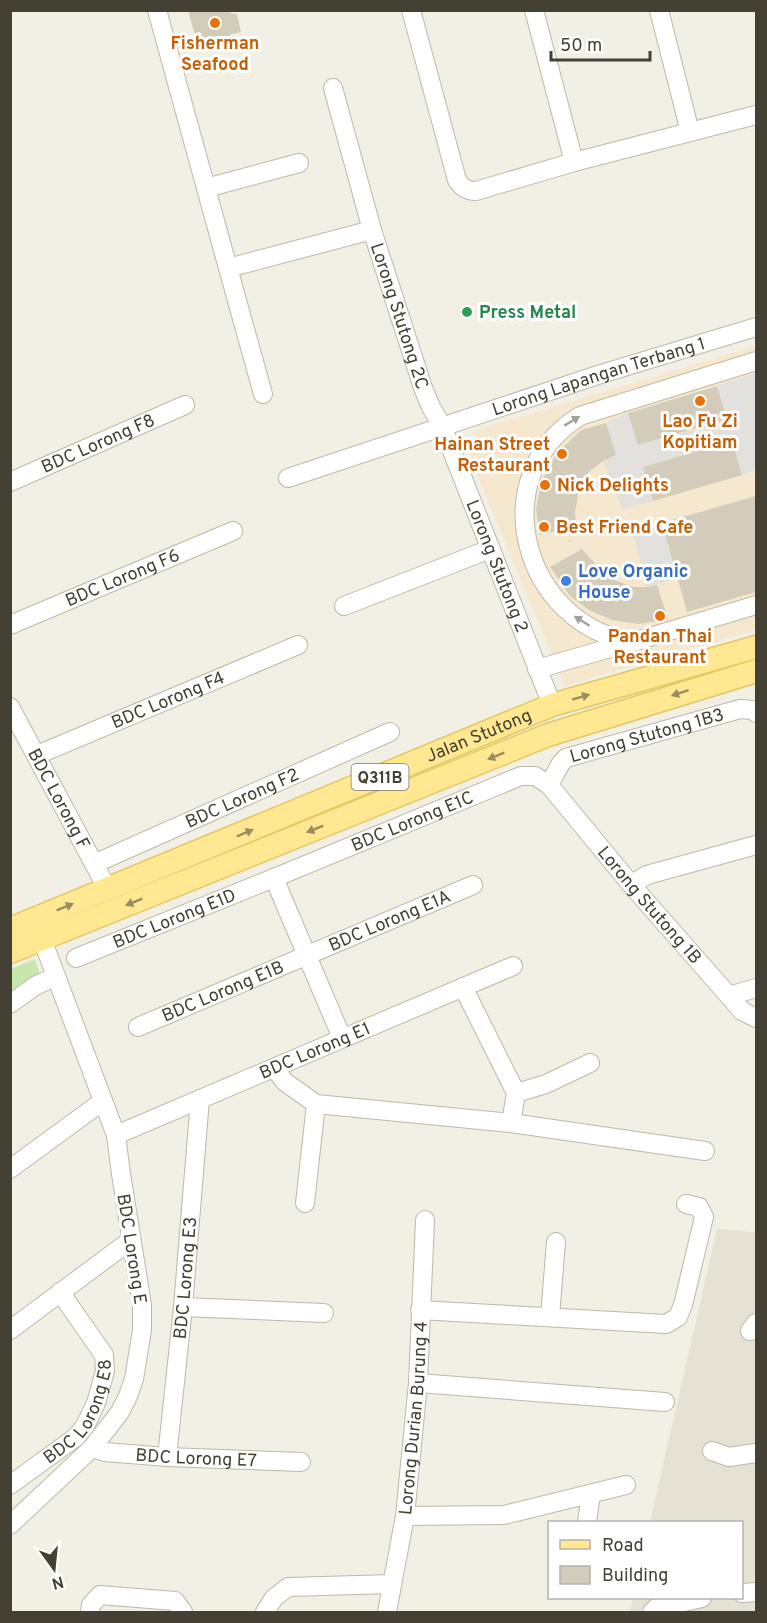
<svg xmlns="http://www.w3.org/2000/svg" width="767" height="1623" font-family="Overpass,sans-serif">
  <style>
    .residential { fill: #e6e2d3 }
    .commercial { fill: #f5e8cf }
    .green { fill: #c8e7ad }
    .parking { fill: #e3e1dd }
    .building { fill: #d4ccba }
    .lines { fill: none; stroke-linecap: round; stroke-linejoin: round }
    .minor-casing { stroke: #beb8a7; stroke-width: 20 }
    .major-casing { stroke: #e4c761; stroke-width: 25 }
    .minor { stroke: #fff; stroke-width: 18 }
    .major { stroke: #ffe891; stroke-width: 22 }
    .oneway { fill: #a2a09a }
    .oneway2 { fill: #998c5e }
    .food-dot { fill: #e8710a; stroke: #fff; stroke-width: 2 }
    .leisure-dot { fill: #2e9e5b; stroke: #fff; stroke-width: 2 }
    .shop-dot { fill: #3f7fe0; stroke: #fff; stroke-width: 2 }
    .labels { text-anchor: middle; stroke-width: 6; stroke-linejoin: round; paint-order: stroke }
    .shield { fill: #fff; stroke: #7d7971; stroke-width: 1.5 }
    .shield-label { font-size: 16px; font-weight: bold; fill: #454034 }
    .food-label { font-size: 18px; font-weight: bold; fill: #c56008; stroke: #fff }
    .leisure-label { font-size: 18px; font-weight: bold; fill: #27864d; stroke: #fff; text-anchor: start }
    .street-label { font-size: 18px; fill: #454034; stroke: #fff }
    .shop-label { font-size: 18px; font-weight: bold; fill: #366cbe; stroke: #fff; text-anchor: start }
  </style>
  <rect width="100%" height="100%" fill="#f2efe5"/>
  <!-- residential -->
  <path class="residential" d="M717,1229L756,1232V1612H630L633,1598H742V1522H650Z"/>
  <!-- commercial -->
  <path class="commercial" d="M756,346V630L565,686L470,458L476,430Z"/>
  <!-- green -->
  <path class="green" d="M35,959L40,974L11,992V969Z"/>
  <!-- parking -->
  <path class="parking" d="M756,373V470L742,475L732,441L643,467L653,501L622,509L603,461L616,455L606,423L628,412L638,445L727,419L717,386Z
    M662,523L673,560L756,537V555L647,587L632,531Z"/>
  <!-- building -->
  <path class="building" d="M188,10H230V13L237,14L241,32L229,35L230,38L198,46Z
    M717,386L727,419L638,445L628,413Z
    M606,423L616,455L603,461L589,472L583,480L579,490L575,512L576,525L540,535L536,509L541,483L556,454L581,430Z
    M732,441L742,475L653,501L643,467Z
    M756,496V592L687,612L662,523Z
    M582,549L601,570L617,581L634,587H647L657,585L668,619L639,624L612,620L589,610L570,596L550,567Z"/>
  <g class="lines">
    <!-- minor casing -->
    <g class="minor-casing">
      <g id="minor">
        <path d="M157,10L228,268"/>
        <path d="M411,10L457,180C462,188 467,191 476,191L574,162L756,115"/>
        <path d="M534,10L574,162"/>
        <path d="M659,10L690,132"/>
        <path d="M333,88L372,230"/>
        <path d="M206,188L299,163"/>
        <path d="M756,361L580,416C482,477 523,625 633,642L756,605"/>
        <path id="s1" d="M263,394L228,268L372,230L423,388L431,407L443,428L552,705"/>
        <path id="s2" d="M288,478L601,374L756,327"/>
        <path id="s3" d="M10,482L185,405"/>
        <path d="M344,606L490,549"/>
        <path id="s4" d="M10,625L233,531"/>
        <path d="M537,669L631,642"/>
        <path id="s5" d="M10,707L108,890"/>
        <path id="s6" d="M37,755L298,645"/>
        <path id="s7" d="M549,785L561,763L566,758L740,709L753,710L756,713"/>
        <path id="s8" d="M96,863L390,732"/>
        <path d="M274,878L342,1038"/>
        <path d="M634,888L639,880L647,875L756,845"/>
        <path id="s9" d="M76,958L274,878L521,776H535L549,785L634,888L729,996L742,1011L756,1018"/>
        <path d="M463,987L516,1093L511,1123"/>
        <path d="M729,996L756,988"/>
        <path d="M10,1004L35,986L56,976"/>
        <path id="s10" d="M138,1027L473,885"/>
        <path d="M274,1068L285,1082L316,1104L511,1123L705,1151"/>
        <path d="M516,1093L546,1084L590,1063"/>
        <path id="s11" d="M116,1135L513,966"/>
        <path d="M10,1169L103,1101"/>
        <path d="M305,1203L316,1104"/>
        <path d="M183,1307L324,1313"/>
        <path d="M420,1310L666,1324L678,1317L683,1305L704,1217L699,1207L686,1204"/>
        <path d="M550,1316L556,1242"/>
        <path d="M10,1330L131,1240"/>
        <path d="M750,1331L756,1323"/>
        <path d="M418,1383L665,1402"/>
        <path id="s12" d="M92,1448L105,1452L167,1457L301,1462"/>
        <path d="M712,1451L729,1457L756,1453"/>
        <path id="s13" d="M167,1457L183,1307L200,1099"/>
        <path id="s14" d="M10,1485L76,1437L85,1426L96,1403L105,1371L104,1355L60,1292"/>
        <path d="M405,1516L504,1515L626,1485"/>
        <path d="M587,1522L591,1494"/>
        <path d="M10,1525L92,1448L120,1412L128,1396L134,1379L142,1330V1305L121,1174L116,1135L42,939"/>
        <path d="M742,1593L756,1592"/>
        <path d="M90,1612L91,1605L100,1595L175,1601L183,1612"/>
        <path d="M265,1612L274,1598L288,1587L392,1584"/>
        <path id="s15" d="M387,1612L405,1516L418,1383L425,1220"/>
        <path d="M652,1612L656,1608L702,1598"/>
      </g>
    </g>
    <!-- major casing -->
    <g class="major-casing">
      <g id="major">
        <path id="s16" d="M10,929L552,705L756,647"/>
        <path d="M10,952L548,735L756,671"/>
      </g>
    </g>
    <!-- minor -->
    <use href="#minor" class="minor"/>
    <!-- major -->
    <use href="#major" class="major"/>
  </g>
  <!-- one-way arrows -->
  <defs><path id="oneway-solid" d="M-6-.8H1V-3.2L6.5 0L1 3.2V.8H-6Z" transform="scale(1.5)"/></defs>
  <g class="oneway">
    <use href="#oneway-solid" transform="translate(572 421) rotate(-31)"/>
    <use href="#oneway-solid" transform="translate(582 621) rotate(-148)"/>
  </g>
  <g class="oneway2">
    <use href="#oneway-solid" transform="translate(680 693) rotate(162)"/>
    <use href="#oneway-solid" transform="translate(581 697) rotate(-16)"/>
    <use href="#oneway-solid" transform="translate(496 756) rotate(158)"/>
    <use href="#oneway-solid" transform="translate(315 829) rotate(158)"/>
    <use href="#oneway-solid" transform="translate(245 833) rotate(-23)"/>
    <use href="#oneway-solid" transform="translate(134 902) rotate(158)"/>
    <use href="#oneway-solid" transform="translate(65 907) rotate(-22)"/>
  </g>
  <!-- markers -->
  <g class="food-dot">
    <circle cx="215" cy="23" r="6"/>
    <circle cx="700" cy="401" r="6"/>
    <circle cx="562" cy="454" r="6"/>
    <circle cx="545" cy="485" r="6"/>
    <circle cx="544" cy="527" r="6"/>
    <circle cx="660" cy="616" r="6"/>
  </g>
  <circle class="leisure-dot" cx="467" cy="312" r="6"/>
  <circle class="shop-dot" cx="566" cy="581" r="6"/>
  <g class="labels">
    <!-- shield labels -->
    <rect class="shield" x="351.5" y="764" width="57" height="26" rx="4.5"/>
    <g class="shield-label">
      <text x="380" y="783">Q311B</text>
    </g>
    <!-- food labels -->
    <g class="food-label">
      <text x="215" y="49">Fisherman<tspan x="215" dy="21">Seafood</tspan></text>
      <text x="700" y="427">Lao Fu Zi<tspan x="700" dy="21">Kopitiam</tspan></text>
      <text x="550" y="450" text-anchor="end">Hainan Street<tspan x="550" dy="21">Restaurant</tspan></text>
      <text x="557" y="491" text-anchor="start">Nick Delights</text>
      <text x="556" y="533" text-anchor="start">Best Friend Cafe</text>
      <text x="660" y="642">Pandan Thai<tspan x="660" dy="21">Restaurant</tspan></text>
    </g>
    <!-- leisure labels -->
    <g class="leisure-label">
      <text x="479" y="318">Press Metal</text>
    </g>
    <!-- street labels -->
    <g class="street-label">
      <text dy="6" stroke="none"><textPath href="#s1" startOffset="370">Lorong Stutong 2C</textPath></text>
      <text dy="6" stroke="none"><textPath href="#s2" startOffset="327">Lorong Lapangan Terbang 1</textPath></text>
      <text dy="6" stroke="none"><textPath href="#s3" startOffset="96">BDC Lorong F8</textPath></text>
      <text dy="6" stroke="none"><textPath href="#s1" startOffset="639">Lorong Stutong 2</textPath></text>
      <text dy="6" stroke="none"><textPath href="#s4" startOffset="122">BDC Lorong F6</textPath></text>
      <text dy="6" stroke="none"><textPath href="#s6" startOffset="142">BDC Lorong F4</textPath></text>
      <text dy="6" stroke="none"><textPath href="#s16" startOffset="507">Jalan Stutong</textPath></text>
      <text dy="6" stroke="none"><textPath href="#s7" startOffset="116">Lorong Stutong 1B3</textPath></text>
      <text dy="6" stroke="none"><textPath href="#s5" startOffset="104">BDC Lorong F</textPath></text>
      <text dy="6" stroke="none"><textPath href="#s8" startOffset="160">BDC Lorong F2</textPath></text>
      <text dy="6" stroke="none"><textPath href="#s9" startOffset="363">BDC Lorong E1C</textPath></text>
      <text dy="6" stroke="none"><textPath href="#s9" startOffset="668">Lorong Stutong 1B</textPath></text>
      <text dy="6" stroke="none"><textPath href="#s9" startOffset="106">BDC Lorong E1D</textPath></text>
      <text dy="6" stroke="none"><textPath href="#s10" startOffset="273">BDC Lorong E1A</textPath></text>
      <text dy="6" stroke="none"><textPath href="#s10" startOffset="92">BDC Lorong E1B</textPath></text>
      <text dy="6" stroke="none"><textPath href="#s11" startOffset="216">BDC Lorong E1</textPath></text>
      <text transform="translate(132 1249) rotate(81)" y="6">BDC Lorong E</text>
      <text dy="6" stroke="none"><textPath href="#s13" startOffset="180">BDC Lorong E3</textPath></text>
      <text dy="6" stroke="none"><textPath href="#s14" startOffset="105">BDC Lorong E8</textPath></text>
      <text dy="6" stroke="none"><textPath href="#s15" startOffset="196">Lorong Durian Burung 4</textPath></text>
      <text dy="6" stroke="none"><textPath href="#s12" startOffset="105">BDC Lorong E7</textPath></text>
    </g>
    <!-- shop labels -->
    <g class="shop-label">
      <text x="578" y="577">Love Organic<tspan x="578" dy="21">House</tspan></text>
    </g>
  </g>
  <!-- border -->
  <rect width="767" height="1623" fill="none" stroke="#454034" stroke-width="24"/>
  <!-- legend -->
  <rect x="548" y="1521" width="195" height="78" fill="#ffffff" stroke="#b5b3ae" stroke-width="1.5"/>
  <rect x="560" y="1540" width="30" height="9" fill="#ffe891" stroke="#b5b3ae" stroke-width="1.5"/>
  <text x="602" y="1551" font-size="18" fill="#454034">Road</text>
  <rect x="560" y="1566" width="30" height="18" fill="#d4ccba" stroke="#b5b3ae" stroke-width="1.5"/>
  <text x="602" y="1581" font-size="18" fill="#454034">Building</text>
  <!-- north arrow -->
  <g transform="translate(54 1569) rotate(165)" stroke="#ffffff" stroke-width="4.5" paint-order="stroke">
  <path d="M0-4.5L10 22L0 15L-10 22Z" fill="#454034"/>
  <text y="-9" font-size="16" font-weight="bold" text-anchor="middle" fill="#454034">N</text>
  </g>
  <!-- scale -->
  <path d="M551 51v9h99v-9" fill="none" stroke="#454034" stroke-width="3"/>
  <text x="560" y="51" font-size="18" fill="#454034" stroke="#ffffff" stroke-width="4.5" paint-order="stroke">50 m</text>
</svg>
